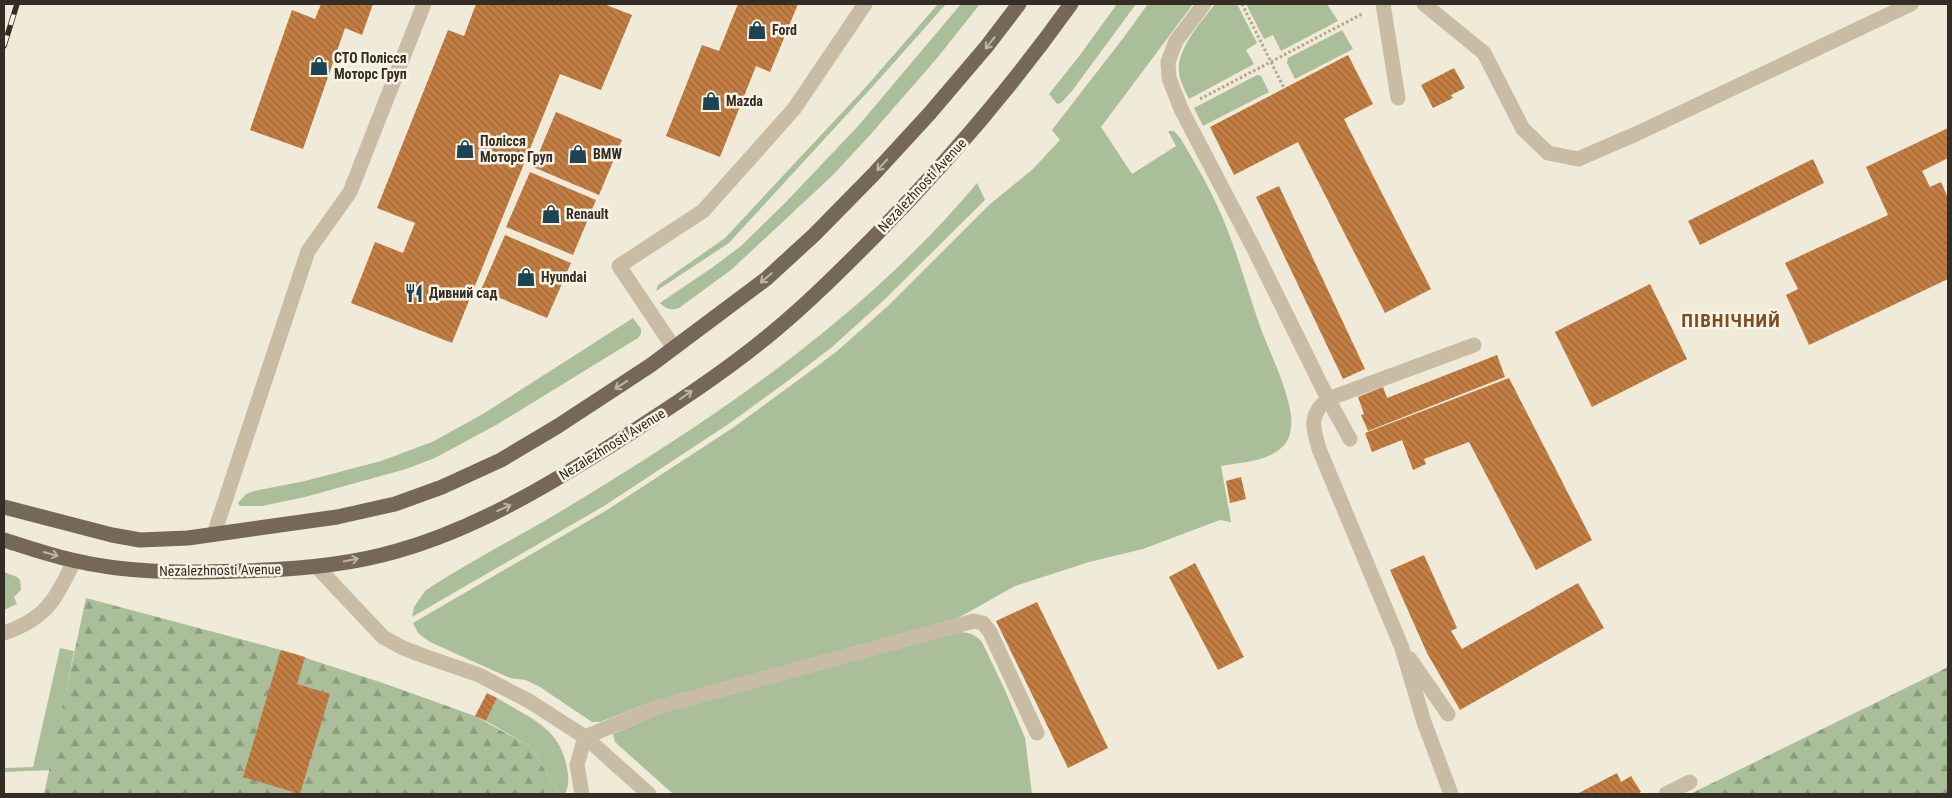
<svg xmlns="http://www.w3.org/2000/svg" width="1952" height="798" font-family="'Roboto Condensed',sans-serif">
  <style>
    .grass { fill: #aabf99 }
    .forest { fill: url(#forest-firs) }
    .building { fill: url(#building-back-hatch) }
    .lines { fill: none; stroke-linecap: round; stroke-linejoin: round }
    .path { stroke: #b3a68f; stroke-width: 3; stroke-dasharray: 2.5 2.5; stroke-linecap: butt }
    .minor { stroke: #c8bca4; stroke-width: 15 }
    .major { stroke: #756857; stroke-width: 15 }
    .rail-casing { stroke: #332d26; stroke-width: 5.5 }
    .rail { stroke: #f8f3e4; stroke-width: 4; stroke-dasharray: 11; stroke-linecap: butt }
    .oneway { stroke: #bdb4a5 }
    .labels { text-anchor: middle; stroke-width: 5; stroke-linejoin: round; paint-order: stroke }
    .poi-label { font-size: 14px; font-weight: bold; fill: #332d26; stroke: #f8f3e4; text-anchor: start }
    .street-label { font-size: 14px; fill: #332d26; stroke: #f8f3e4 }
    .district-label { font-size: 19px; font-weight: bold; letter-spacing: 1px; fill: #804c21; stroke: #f8f3e4 }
  </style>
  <defs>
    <pattern id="forest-firs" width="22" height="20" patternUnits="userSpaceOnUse" patternTransform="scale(1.25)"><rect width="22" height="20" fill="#aabf99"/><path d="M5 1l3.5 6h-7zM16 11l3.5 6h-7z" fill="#8b9c7d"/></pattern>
    <pattern id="building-back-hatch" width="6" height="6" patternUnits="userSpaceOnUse" patternTransform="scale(1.25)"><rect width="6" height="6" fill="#c37e43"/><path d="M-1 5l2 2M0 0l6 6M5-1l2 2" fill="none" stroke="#9f6838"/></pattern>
  </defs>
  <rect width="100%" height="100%" fill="#f0ead8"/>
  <!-- grass -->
  <path class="grass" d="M938,4H946L874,85L729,243L656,291L658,285L725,238L865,88Z
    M961,4H980L938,57L871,134L833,175L731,270L679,308C671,311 666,309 660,303L713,267L741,246L785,203L859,125Z
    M1117,4H1136L1072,91L1061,103L1057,104L1049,94L1080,55Z
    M1148,4H1193L1101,127L1132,174L1176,146L1168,131H1174L1181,139C1193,160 1206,181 1216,203C1235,243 1246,287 1261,329C1271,355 1287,387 1291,415C1292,424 1291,437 1285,444C1270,462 1242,462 1221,466L1231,522L1220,520L1143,549L1089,562L1015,586L958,618L651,702L600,722H592L540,687L526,680L510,678L430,642L418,633L413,623L607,510L734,427L793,384L836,352L888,306L989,205L1033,169L1060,140L1052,130L1124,37Z
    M1215,4H1237L1257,43L1246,50L1254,64L1189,99C1185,90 1180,82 1179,73C1176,49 1202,21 1215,4Z
    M1246,4H1327L1338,21L1281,51L1273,35L1264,39Z
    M1342,30L1353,49L1295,79L1287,63L1288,58Z
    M1257,75L1261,76L1269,92L1203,126L1194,108Z
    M977,183L985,200L883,301L832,347L789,380L730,423L604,506L412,617L414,607L425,591C469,561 521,536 568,507C717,417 864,318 977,183Z
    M633,318L641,329V334L638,338L496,425L435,458L406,469L305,497L262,506H240L238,503L246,494L254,491L305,481L381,461L432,442L483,414Z
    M4,572L17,577L20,580L21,590L14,597L17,604L4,610Z
    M953,632C966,632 973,632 982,642L1005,690L1025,738L1032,794H673L615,742L613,734L664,712Z
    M60,648L74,651L51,770L4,772V768L33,767Z
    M497,698C530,718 560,727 567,768C569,777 569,786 565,794H559L531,747L486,721Z"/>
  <!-- forest -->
  <path class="forest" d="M86,598L281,650L383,683L475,716L531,747L559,794H44Z
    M1948,667V794H1690L1928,677Z"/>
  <!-- building -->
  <path class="building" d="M321,4H373L362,35L345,28L303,149L250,130L292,10L315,19Z
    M476,4H604L632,15L601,90L560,74L452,343L351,303L375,242L403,253L415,223L377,208L448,30L464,36Z
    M738,4H798L770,72L756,66L720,157L666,136L702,45L719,51Z
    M1348,55L1373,104L1344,119L1431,289L1385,313L1298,142L1234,175L1210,127Z
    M1454,68L1465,88L1451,95L1453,98L1433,108L1421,85Z
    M556,112L622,140L599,195L533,167Z
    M1948,128V158L1922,171L1930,187L1941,182L1948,198V279L1809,345L1786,295L1798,289L1785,263L1888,215L1866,167Z
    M1813,159L1824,183L1700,245L1688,221Z
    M530,172L596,200L573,255L506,227Z
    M1279,186L1365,369L1343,379L1256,197Z
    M505,235L571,263L547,318L481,290Z
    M1650,284L1687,359L1592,407L1555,332Z
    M1497,355L1505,377L1368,431L1361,415L1364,414L1358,397L1383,387L1387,398Z
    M1509,378L1592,540L1536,570L1469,442L1424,459L1426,464L1413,470L1402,440L1372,452L1365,433Z
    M1241,477L1246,499L1230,503L1226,481Z
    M1424,555L1457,628L1451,631L1462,649L1578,583L1604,628L1460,710L1427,653L1390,570Z
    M1195,563L1244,657L1218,670L1169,577Z
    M1037,602L1108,748L1068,768L996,621Z
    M281,650L305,657L297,684L330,694L300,794L243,777Z
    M487,693L497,698L486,721L475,716Z
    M1617,773L1621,782L1631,776L1641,792L1637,794H1577Z"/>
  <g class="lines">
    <!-- path -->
    <path class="path" d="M1242,4L1284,88
      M1200,99L1362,14"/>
    <!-- minor -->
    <path class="minor" d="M1204,4L1176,41L1168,62L1169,78L1181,109L1253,247L1328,399L1350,439
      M1383,4L1398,98
      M1424,4L1484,53L1523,129L1548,153L1578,159L1636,134L1911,4
      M674,348L619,266L703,211L794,109L865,4
      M214,534L308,251L350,192L424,4
      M317,567L383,637L403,648L424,656L479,675L529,701L585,737L649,794
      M4,633C47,618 55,600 74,561
      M1410,659L1448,714
      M585,737L658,707L974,621L983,623L990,632L1037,733
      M582,794L577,765L585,737
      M1451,794L1424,722L1402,648L1319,449C1313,428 1308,415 1328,399L1474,345
      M1666,794L1690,782"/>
    <!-- major -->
    <path class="major" d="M4,507L112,535L140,540L188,538L337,517L395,504L442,487L501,460L558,426L651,365L766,279L814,235L873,175L930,113L987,46L1019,4
      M4,540C26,547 49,555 72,560C126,573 182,573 238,571C291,570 346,566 397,551C475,529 547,486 615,443C669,408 724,373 773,332C808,303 840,271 872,239C944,166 1011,88 1071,4"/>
    <!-- rail casing -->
    <g class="rail-casing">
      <path id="rail" d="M4,46L17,4"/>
    </g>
    <!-- rail -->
    <use href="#rail" class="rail"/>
  </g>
  <!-- one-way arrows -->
  <defs><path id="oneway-shaft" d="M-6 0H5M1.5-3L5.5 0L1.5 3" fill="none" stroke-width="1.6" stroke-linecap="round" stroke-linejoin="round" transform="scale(1.25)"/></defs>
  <g class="oneway">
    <use href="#oneway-shaft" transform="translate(990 43) rotate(128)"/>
    <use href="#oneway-shaft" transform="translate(882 165) rotate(133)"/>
    <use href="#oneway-shaft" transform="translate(766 278) rotate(140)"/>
    <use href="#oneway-shaft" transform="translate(621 385) rotate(147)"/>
    <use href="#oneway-shaft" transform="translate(686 395) rotate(-35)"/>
    <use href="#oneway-shaft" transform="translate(504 508) rotate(-24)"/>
    <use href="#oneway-shaft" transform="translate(51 554) rotate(16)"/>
    <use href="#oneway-shaft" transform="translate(351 560) rotate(-11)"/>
  </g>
  <!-- icons -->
  <defs>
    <g id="shop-bare" transform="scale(1.5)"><path d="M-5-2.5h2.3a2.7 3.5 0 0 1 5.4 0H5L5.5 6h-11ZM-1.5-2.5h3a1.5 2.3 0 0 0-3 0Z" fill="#1d4454" stroke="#f8f3e4" stroke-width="2.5" paint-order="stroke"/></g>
    <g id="restaurant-bare" transform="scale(1.5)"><path d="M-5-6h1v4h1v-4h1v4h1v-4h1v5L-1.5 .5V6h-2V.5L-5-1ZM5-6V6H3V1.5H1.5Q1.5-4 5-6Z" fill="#1d4454" stroke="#f8f3e4" stroke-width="2.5" paint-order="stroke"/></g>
  </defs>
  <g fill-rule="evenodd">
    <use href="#shop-bare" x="757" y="30"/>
    <use href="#shop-bare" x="319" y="66"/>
    <use href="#shop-bare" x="711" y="101"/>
    <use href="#shop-bare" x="465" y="149"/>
    <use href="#shop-bare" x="578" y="154"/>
    <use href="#shop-bare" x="551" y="214"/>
    <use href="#shop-bare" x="526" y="277"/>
    <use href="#restaurant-bare" x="414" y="293"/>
  </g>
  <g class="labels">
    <!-- poi labels -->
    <g class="poi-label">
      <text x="772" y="35">Ford</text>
      <text x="334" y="63">СТО Полісся<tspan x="334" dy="16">Моторс Груп</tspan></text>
      <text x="726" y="106">Mazda</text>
      <text x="480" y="146">Полісся<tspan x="480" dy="16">Моторс Груп</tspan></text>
      <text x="593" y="159">BMW</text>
      <text x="566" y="219">Renault</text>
      <text x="541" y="282">Hyundai</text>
      <text x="429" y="298">Дивний сад</text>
    </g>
    <!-- street labels -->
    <g class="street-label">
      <text transform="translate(922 185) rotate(-47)" y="5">Nezalezhnosti Avenue</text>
      <text transform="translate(612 444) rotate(-32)" y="5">Nezalezhnosti Avenue</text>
      <text transform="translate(220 570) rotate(-1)" y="5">Nezalezhnosti Avenue</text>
    </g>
    <!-- district labels -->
    <g class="district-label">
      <text x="1731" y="327">ПІВНІЧНИЙ</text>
    </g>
  </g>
  <!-- border -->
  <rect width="1952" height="798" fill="none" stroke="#332d26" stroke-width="10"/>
</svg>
